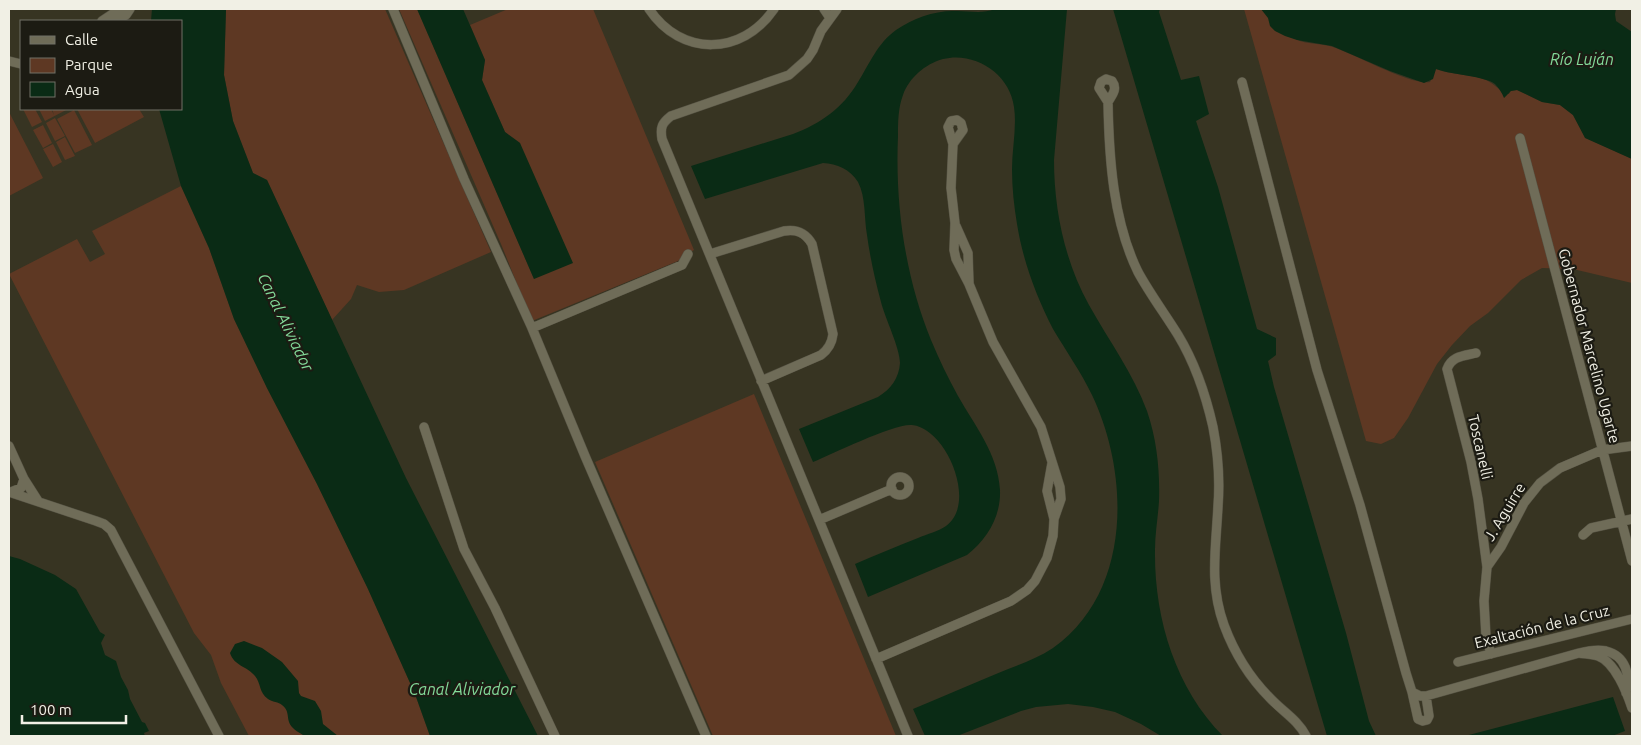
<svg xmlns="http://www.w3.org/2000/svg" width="1641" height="745" font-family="Ubuntu,sans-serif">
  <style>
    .green { fill: #5e3823 }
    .water { fill: #0a2b15 }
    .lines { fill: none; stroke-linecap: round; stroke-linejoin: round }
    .street-casing { stroke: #555243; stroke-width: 10 }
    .street { stroke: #6f6c58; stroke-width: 9 }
    .labels { text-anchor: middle; stroke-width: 4.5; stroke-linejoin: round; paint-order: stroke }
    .street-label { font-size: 15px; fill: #f1f0e5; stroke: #1c1b13 }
    .water-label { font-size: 16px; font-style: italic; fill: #83da99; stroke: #1c1b13 }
  </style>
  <rect width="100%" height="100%" fill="#373422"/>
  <!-- green -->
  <path class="green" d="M226,9H385L491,252L404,290L379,292L357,285L351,299L332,320L267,180L253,173L233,121L224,75Z
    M399,9H417L534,279L520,143L505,132L482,80L485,60L470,25L508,9H593L694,250L678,261L532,321L501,244Z
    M1244,9H1261C1270,20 1283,32 1296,39C1306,45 1322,43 1333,47C1354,54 1412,86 1430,82L1436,69C1452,75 1471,74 1486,80C1495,84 1499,91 1509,94L1510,91L1517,90L1542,102L1560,105L1573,115L1586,138L1632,159V283L1573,269L1542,268L1521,280L1488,313L1470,326L1452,345L1437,364L1408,418L1394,438L1381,444L1366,441Z
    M23,109H35L42,122L32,127Z
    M39,109H51L54,115L52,109H68L45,121Z
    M77,109H139L144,117L95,143Z
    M74,110L92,145L75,153L57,119Z
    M9,112L43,178L9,196Z
    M55,118L65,136L55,141L46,123Z
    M43,125L52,143L43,148L33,130Z
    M65,137L75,156L65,160L56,142Z
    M53,144L62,162L53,167L43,149Z
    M181,186L209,248L234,319L267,388L317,484L368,589L415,694L430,736H249L221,683L211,655L194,633L9,274L77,239L90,262L105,254L92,231Z
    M754,394L896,736H713L595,462Z"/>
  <!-- water -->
  <path class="water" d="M152,9H226L224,75L233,121L253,173L267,180L406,478L538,736H430L415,694L368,589L317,484L267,388L234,319L209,248L181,186L159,109H181V21H151Z
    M417,9H463L485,60L482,80L505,132L520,143L573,263L534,279Z
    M995,9H1067L1054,160C1054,210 1065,262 1089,305C1109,341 1133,373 1147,411C1157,440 1160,471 1159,501C1158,517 1155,534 1155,550C1154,617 1175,688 1223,736H1161L1141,724L1115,712L1093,707L1068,704L1036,707L1021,711L957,736H925L913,709C941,697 968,686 996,674C1015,666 1035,660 1053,648C1132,592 1130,475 1092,395C1081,372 1066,351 1053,329C1036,296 1023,261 1017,224C1014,206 1012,188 1012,169C1012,149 1017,127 1014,107C1010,74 975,51 943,59C925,64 909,78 903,95C898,108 898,123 898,136C895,205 905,276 931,340C939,359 948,378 958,396C975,426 998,454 1000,490C1001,517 987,539 967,555L868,597L855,564C876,555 897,546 918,538C927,534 939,531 946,526C978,503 946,428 912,425C895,423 832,454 813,462L799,429L878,397C891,389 899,378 900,363C900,348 885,318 881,302C875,280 870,257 867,235C864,218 866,197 858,182C850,169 837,164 823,163L705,199L691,166L793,134C820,124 843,108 858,82C870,63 877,44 896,30C914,18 935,10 957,11C971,11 982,14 995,9Z
    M1113,9H1160L1159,12L1181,80L1199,76L1209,114L1196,121L1218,187L1257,329L1276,338V355L1268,361L1274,387L1346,633L1369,721L1376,736H1327Z
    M1261,9H1616L1615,14L1616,21L1632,32V159L1585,138L1573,115L1560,105L1542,102L1517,90L1511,91L1504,98C1502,93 1499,88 1495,84C1485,76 1452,75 1436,69L1433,79L1424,83L1390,71L1332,46L1297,40L1285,36L1275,31L1270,26L1268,18Z
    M9,556L20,559L55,575L76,589L100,632L105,635L101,643L105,655L116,661L121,677L128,690L130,699L142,722L145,723L149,731L144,733L145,736H9Z
    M244,641L262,648L282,662L298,681L299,693L301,696L315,701L321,711L323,724L338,736C330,736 309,738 303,735C298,732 291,728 289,722C287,716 289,710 282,705C279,702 272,702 268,699C259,693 261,683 255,676C247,666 234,666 230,653L235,644Z
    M1613,697L1625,731L1612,736H1465Z"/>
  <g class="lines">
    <!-- street casing -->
    <g class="street-casing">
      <path id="street" d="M393,9L464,179L532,328L585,456L706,736
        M649,9C681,57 742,56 774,9
        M824,9L830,18
        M837,9L821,31L813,50L807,59L789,75L671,116C662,123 660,127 662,139L908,736
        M102,21L120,9
        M116,21L126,15L130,9
        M9,61L21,64
        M1106,79L1112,81C1118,89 1112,95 1108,102L1099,88L1101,82Z
        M1242,82L1317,370L1360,505L1406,673L1412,692L1418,719L1423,721L1427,720L1429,716L1426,696
        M1108,102C1109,158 1113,221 1138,272C1150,294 1165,314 1178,335C1195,363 1206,396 1213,427C1218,453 1220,480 1218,506C1216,548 1209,584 1224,625C1234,652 1250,678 1270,698C1282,711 1298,720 1306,736
        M957,120L961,123L963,130L953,144L948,127L951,121Z
        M1520,138L1632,561
        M956,226L968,253L969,283
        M710,254L784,231C796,229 805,232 812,244L833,334C832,343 829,349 821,355L761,381
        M532,328L682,265L688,254
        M1476,353C1463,356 1452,356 1447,369L1471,462L1478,499L1487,567
        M424,427L464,549L495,608L555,736
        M9,446L24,479
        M1052,463L1047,491L1054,519
        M891 486a9 9 0 1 1 18 0a9 9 0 1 1-18 0Z
        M9,492L96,521L104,524L111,530L219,736
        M11,492L21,488L24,479L38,501
        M819,520L892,489
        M1583,535L1591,528L1632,519
        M1491,654L1486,637L1484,601L1487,567L1501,547L1524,503L1540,483L1560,468L1602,450L1632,446
        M876,659L1011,601L1027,590L1035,581L1047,558L1053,536L1054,519L1061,499L1060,487L1041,427L993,342L969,284L956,259L954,250L955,223L951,188L953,144
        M1458,662L1632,619
        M1412,692L1420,696H1426L1579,653
        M1626,693C1631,676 1626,656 1606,651C1597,649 1587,651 1579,653C1585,654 1592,654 1598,656C1615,662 1627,693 1632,708"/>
    </g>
    <!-- street -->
    <use href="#street" class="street"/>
  </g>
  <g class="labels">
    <!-- street labels -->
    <g class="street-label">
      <text transform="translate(1589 346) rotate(75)" y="5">Gobernador Marcelino Ugarte</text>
      <text transform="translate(1480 447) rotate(77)" y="5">Toscanelli</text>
      <text transform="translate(1505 512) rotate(-59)" y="5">J. Aguirre</text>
      <text transform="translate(1542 627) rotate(-14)" y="5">Exaltación de la Cruz</text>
    </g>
    <!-- water labels -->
    <g class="water-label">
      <text x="1582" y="65">Río Luján</text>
      <text transform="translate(286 322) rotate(64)" y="6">Canal Aliviador</text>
      <text x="462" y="695">Canal Aliviador</text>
    </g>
  </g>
  <!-- border -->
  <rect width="1641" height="745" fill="none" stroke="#f1f0e5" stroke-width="20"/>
  <!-- legend -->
  <rect x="20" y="20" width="162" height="90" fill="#1c1b13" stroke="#717067"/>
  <rect x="30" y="36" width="25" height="8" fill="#6f6c58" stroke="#717067"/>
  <text x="65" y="45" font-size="15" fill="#f1f0e5">Calle</text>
  <rect x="30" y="58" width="25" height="15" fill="#5e3823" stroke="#717067"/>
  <text x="65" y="70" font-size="15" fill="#f1f0e5">Parque</text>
  <rect x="30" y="82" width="25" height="15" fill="#0a2b15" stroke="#717067"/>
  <text x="65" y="95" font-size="15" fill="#f1f0e5">Agua</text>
  <!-- scale -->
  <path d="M22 715v8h104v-8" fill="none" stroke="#f1f0e5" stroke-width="2.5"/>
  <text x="30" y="715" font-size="15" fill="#f1f0e5" stroke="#1c1b13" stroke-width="4" paint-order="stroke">100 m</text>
</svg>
